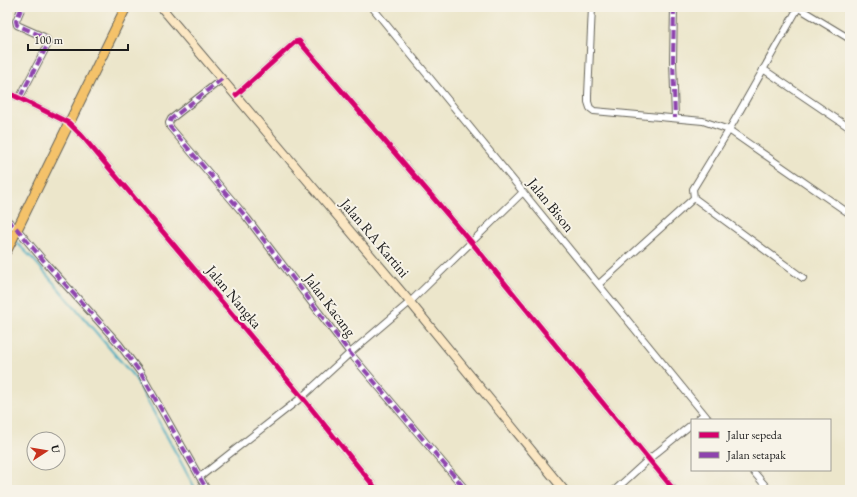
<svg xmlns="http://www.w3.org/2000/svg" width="857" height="497" font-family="'EB Garamond',serif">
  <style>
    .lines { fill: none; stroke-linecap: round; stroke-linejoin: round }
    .stream { stroke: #3ea9be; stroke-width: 2 }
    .minor-casing { stroke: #656359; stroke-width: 8 }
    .secondary-casing { stroke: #656359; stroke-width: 10 }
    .primary-casing { stroke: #656359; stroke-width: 11 }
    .minor { stroke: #fff; stroke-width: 6 }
    .secondary { stroke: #fbe7c3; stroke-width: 8 }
    .primary { stroke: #f4c26a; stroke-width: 9 }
    .quiet { stroke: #8e44ad; stroke-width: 4; stroke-dasharray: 8 4; stroke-linecap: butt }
    .cycleway-casing { stroke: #f7f3e8; stroke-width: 8 }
    .cycleway { stroke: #d6006c; stroke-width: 5 }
    .labels { text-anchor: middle; stroke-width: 4; stroke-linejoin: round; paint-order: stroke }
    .street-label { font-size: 15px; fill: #1c1c1c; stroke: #f7f3e8 }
  </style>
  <rect width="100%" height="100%" fill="#f7f3e8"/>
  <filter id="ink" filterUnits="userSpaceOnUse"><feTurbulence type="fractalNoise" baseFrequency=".025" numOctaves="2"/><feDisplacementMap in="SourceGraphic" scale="8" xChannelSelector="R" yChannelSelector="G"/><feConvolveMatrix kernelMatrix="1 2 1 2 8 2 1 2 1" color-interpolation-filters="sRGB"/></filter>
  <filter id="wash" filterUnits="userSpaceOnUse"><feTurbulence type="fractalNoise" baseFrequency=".012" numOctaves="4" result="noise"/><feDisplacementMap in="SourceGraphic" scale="16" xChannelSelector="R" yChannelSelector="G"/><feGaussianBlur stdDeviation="0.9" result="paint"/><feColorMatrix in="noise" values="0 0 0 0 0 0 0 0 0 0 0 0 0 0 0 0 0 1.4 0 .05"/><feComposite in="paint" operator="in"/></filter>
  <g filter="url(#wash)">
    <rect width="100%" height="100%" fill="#ece6cb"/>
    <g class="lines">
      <!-- stream -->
      <path class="stream" d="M15,241L34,260L135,378L196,490"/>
    </g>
  </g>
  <g filter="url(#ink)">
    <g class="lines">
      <!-- minor casing -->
      <g class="minor-casing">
        <path id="minor" d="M372,7L709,420
          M592,7L588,95V102L590,108L594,111L703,121L729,130L693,189L694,198L803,278
          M674,7L673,61L675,118
          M797,7L850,39
          M798,8L729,130L850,214
          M763,69L850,128
          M222,79L171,119L169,123L170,127L247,218L350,353L466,490
          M7,92L69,123L83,137L302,397L377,490
          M236,95L295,42L299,41L472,243L674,490
          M20,97L48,44L47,40L44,37L17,25L16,21L22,7
          M7,220L17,229L44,261L119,344L140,372L207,490
          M599,284L694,198
          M697,420L704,414
          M752,470L769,490
          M200,477L302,397L350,353L410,302L523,192
          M615,490L649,459L692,424"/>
      </g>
      <!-- secondary casing -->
      <g class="secondary-casing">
        <path id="secondary" d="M161,7L410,302L564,490"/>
      </g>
      <!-- primary casing -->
      <g class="primary-casing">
        <path id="primary" d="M7,250L126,7"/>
      </g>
      <!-- minor -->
      <use href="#minor" class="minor"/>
      <!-- secondary -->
      <use href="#secondary" class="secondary"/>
      <!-- primary -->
      <use href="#primary" class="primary"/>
      <!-- quiet -->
      <path class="quiet" d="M674,7L673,61L675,118
        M222,79L171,119L169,123L170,127L247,218L350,353L466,490
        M20,97L48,44L47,40L44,37L17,25L16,21L22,7
        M7,220L17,229L44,261L119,344L140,372L207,490
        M7,241L10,243"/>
      <!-- cycleway casing -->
      <g class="cycleway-casing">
        <path id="cycleway" d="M7,92L69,123L83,137L302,397L377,490
          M236,95L295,42L299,41L472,243L674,490"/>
      </g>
      <!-- cycleway -->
      <use href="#cycleway" class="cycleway"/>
    </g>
  </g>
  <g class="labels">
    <!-- street labels -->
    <g class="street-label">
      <text transform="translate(551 205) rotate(51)" y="5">Jalan Bison</text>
      <text transform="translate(375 238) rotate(50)" y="5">Jalan RA Kartini</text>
      <text transform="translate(234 297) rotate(50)" y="5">Jalan Nangka</text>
      <text transform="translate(330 305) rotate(53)" y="5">Jalan Kacang</text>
    </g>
  </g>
  <!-- margin -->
  <rect width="857" height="497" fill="none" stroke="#f7f3e8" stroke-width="24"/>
  <!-- legend -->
  <rect x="691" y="419" width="140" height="52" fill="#f7f3e8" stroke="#9f9d96"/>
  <rect x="699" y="432" width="20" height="6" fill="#d6006c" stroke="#9f9d96"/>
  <text x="727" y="439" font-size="12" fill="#1c1c1c">Jalur sepeda</text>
  <rect x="699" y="452" width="20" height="6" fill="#8e44ad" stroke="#9f9d96"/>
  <text x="727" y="459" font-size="12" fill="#1c1c1c">Jalan setapak</text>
  <!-- north arrow -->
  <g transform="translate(46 451) rotate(78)"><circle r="19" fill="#f7f3e8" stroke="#9f9d96"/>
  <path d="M0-3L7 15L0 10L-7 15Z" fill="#c8321e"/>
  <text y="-6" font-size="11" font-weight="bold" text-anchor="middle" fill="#1c1c1c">U</text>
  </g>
  <!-- scale -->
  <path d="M28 44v6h100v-6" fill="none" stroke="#1c1c1c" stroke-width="2"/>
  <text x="34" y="44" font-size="12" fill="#1c1c1c" stroke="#f7f3e8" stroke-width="3" paint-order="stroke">100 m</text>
</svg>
